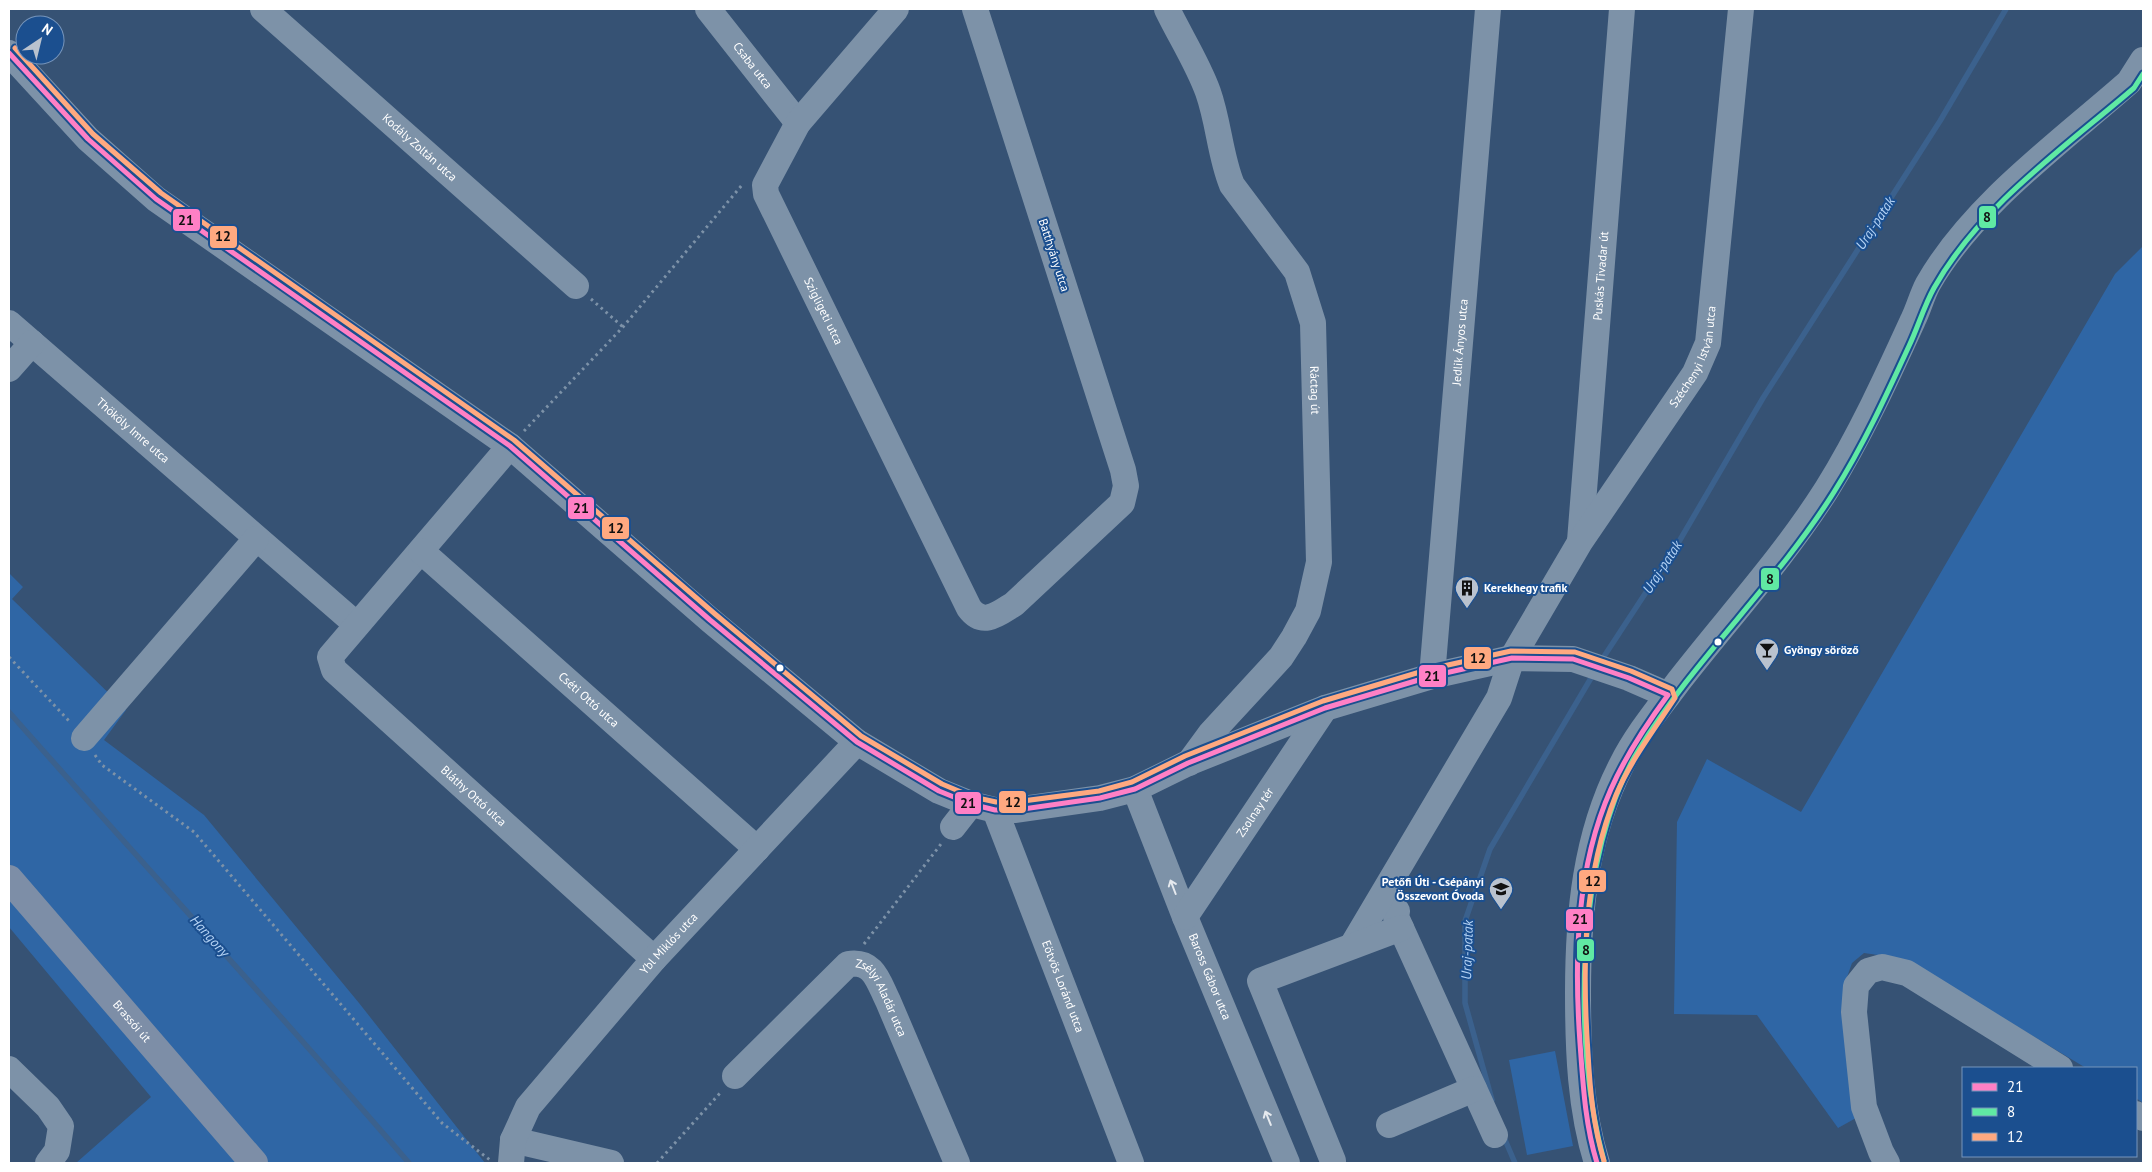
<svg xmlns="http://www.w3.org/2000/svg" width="2152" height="1172" font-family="'PT Sans',sans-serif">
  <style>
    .green { fill: #2f66a5 }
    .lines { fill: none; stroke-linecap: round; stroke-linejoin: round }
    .stream { stroke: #3b618d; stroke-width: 5.5 }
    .path { stroke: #7d92a8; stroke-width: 3; stroke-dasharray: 2.5 4; stroke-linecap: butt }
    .minor { stroke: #7d92a8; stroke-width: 26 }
    .major { stroke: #7d8ea7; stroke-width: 28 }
    .bus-1-casing { stroke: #1b4f8f; stroke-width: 9 }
    .bus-2-casing { stroke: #1b4f8f; stroke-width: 9 }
    .bus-3-casing { stroke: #1b4f8f; stroke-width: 9 }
    .bus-1 { stroke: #ff80c5; stroke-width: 5 }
    .bus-2 { stroke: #60e9a3; stroke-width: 5 }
    .bus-3 { stroke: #ffa980; stroke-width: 5 }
    .oneway { stroke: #e5e9ee }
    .bus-dot { fill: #fff; stroke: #1b4f8f; stroke-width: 2 }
    .labels { text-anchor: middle; stroke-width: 4; stroke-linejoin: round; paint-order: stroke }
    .street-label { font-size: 12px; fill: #fff; stroke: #1b4f8f }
    .poi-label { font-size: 12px; font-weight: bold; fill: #fff; stroke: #1b4f8f; text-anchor: start }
    .water-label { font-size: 14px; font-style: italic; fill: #b5d3f5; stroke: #1b4f8f }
    .line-badge { stroke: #1b4f8f; stroke-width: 2 }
    .pale-badge-label { font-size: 14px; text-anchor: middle; font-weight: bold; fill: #111 }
  </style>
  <rect width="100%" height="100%" fill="#365274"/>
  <!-- green -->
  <path class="green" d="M2143,246V1103L2136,1098V1068H2086L1915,965L1892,957L1864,953L1852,963L1846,980L1856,1118L1838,1128L1757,1015L1674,1014L1677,822L1707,759L1801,812L2115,274Z
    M9,573L23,587L12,599L126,710L104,740L204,815L359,1003L485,1163H76L151,1097L9,927Z
    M1555,1051L1573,1146L1527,1155L1509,1060Z"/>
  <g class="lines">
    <!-- stream -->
    <path class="stream" d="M1601,661L1677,545L1763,398L1940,121L2006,9
      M9,712C142,863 278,1011 409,1163
      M1492,1100L1465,1003V921L1490,849L1594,673
      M1503,1135L1515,1163"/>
    <!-- path -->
    <path class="path" d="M591,299L623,327
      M524,431L623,327L742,185
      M9,657L70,722
      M95,755L102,765L194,832L442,1123L490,1160
      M864,944L941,844
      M657,1163L721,1092"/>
    <!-- minor -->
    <g class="minor">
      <path id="s1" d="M263,9L576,286"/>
      <path id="s2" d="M708,9L798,123"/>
      <path id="s3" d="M896,9L798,123L765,185L766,194L969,608C983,627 998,614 1014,604L1122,503L1126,486L1123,470L975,9"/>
      <path id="s4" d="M1167,9C1180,36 1198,64 1208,92C1219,123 1220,156 1232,185L1297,272L1313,323L1319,562L1308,611L1294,637L1281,657L1211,733L1189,763"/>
      <path d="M9,53L88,139L156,199L510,446L710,620L857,742L939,791L971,804L995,810H1016L1100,798L1135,789L1188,763L1325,708L1432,676L1512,658L1573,659L1629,678L1668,695"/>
      <path id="s5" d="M9,323L357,625"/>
      <path d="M9,369L32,343"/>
      <path id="s6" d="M510,446L330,657L334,670L654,959"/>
      <path id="s7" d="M1580,541L1622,9"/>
      <path id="s8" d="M421,551L757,849"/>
      <path id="s9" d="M1432,676L1488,9"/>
      <path d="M84,738L256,539"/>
      <path id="s10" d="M1135,789L1185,917L1287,1163"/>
      <path id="s11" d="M995,810L1131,1163"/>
      <path d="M953,827L971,804"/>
      <path d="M1397,911L1396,917L1495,1135"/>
      <path id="s12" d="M1185,917L1325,708"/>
      <path id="s13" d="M1352,946L1499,698L1512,658L1580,542L1695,373L1708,343L1741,9"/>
      <path d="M9,1069L48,1107L61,1126L57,1151L48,1163"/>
      <path id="s14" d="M735,1076L848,964C874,960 878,981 888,1001L957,1163"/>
      <path d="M2136,1114L2143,1118"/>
      <path d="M1389,1125L1474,1089"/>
      <path d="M513,1140L611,1163"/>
      <path d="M1333,1161L1260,981L1401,928"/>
      <path id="s15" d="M511,1163L513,1140L528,1107L654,959L857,742"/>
      <path d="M1597,1163C1580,1109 1578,1050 1578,993C1578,915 1585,835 1622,764C1637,734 1659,708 1679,681C1728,618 1784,557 1827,489C1860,436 1887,377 1913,320C1919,308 1922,295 1928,284C1973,205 2061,142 2129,82L2143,60"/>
      <path d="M1887,1163L1881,1152L1864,1107L1854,1012L1856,986L1868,971L1882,967L1907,973L2060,1068"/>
    </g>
    <!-- major -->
    <path class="major" id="s16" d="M9,879L254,1163"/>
    <!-- bus-1 casing -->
    <g class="bus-1-casing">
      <path id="bus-1" d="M9,53L88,139L156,199L510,446L710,620L857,742L939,791L971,804L995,810H1016L1100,798L1135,789L1188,763L1325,708L1432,676L1512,658L1573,659L1629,678L1668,695
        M1597,1163C1585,1124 1583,1084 1580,1043C1574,959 1576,868 1611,789C1626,755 1646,725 1668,695"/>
    </g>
    <!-- bus-2 casing -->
    <g class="bus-2-casing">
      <path id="bus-2" d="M1604,1161C1572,1045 1575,853 1639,749C1696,657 1777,583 1834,492C1863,446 1886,396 1909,346C1918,327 1924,306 1934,288C1980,206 2064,148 2134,88L2143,74"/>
    </g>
    <!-- bus-3 casing -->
    <g class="bus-3-casing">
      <path id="bus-3" d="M15,48L93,134L161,193L514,440L715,614L861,736L942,784L973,797L996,802H1015L1099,791L1132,782L1185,756L1323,701L1430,669L1511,651L1575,652L1631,671L1672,689L1675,698C1654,730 1631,760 1616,795C1583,876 1582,966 1588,1053C1590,1089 1593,1125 1604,1161"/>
    </g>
    <!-- bus-1 -->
    <use href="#bus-1" class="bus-1"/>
    <!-- bus-2 -->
    <use href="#bus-2" class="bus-2"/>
    <!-- bus-3 -->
    <use href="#bus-3" class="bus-3"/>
  </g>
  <!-- one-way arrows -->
  <defs><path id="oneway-shaft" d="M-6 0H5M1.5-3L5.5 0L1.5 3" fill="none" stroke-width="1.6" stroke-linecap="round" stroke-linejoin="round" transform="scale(1.25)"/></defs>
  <g class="oneway">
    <use href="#oneway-shaft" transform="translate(1173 887) rotate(-111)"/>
    <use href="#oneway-shaft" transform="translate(1268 1118) rotate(-112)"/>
  </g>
  <!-- icons -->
  <defs>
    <g id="building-pin" transform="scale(1.25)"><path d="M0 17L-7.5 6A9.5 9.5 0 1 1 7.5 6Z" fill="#b9c2ce" stroke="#1b4f8f"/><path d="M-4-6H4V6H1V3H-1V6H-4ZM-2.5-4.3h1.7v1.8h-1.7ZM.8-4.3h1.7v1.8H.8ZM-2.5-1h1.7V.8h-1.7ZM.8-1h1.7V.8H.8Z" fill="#111"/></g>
    <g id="bar-pin" transform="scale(1.25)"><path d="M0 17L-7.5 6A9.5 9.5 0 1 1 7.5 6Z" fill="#b9c2ce" stroke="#1b4f8f"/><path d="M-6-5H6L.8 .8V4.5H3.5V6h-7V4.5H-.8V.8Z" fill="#111"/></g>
    <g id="school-pin" transform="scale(1.25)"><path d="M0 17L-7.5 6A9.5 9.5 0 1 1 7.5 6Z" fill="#b9c2ce" stroke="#1b4f8f"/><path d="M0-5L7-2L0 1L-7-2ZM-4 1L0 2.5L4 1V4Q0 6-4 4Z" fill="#111"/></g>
  </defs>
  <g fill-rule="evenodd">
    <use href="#building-pin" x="1467" y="588"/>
    <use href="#bar-pin" x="1767" y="650"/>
    <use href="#school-pin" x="1501" y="889"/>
  </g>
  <!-- markers -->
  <g class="bus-dot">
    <circle cx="1718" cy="642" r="4.5"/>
    <circle cx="780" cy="668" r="4.5"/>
  </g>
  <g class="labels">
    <!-- street labels -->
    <g class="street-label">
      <text dy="4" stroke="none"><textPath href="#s2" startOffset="72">Csaba utca</textPath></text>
      <text dy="4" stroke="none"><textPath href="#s1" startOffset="209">Kodály Zoltán utca</textPath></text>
      <text transform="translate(1054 255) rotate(72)" y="4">Batthyány utca</text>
      <text dy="4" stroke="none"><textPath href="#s7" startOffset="266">Puskás Tivadar út</textPath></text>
      <text dy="4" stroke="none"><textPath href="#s3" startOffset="360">Szigligeti utca</textPath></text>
      <text dy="4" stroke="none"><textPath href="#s9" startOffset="335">Jedlik Ányos utca</textPath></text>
      <text dy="4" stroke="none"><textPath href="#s13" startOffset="684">Széchenyi István utca</textPath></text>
      <text dy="4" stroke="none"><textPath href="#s4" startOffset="418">Ráctag út</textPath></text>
      <text dy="4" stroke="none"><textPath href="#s5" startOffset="164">Thököly Imre utca</textPath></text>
      <text dy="4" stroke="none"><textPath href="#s8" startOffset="224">Cséti Ottó utca</textPath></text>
      <text dy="4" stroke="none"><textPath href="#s6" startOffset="479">Bláthy Ottó utca</textPath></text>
      <text dy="4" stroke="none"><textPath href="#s12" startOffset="126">Zsolnay tér</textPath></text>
      <text dy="4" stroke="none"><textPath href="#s15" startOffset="275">Ybl Miklós utca</textPath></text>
      <text dy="4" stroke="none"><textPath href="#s10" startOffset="202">Baross Gábor utca</textPath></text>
      <text dy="4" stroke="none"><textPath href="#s11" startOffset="189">Eötvös Loránd utca</textPath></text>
      <text dy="4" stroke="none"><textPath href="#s14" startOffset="212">Zsélyi Aladár utca</textPath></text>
      <text dy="4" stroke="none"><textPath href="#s16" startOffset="188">Brassói út</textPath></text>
    </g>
    <!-- poi labels -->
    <g class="poi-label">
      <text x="1484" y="592">Kerekhegy trafik</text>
      <text x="1784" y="654">Gyöngy söröző</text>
      <text x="1484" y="886" text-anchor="end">Petőfi Úti - Csépányi<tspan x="1484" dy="14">Összevont Óvoda</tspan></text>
    </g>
    <!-- water labels -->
    <g class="water-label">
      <text transform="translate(1875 223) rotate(-57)" y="5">Uraj-patak</text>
      <text transform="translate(1662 567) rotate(-57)" y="5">Uraj-patak</text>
      <text transform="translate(210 936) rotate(48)" y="5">Hangony</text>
      <text transform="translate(1467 950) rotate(-88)" y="5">Uraj-patak</text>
    </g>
  </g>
  <g class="line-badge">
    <rect x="1978" y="205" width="19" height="24" rx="5" fill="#60e9a3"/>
    <rect x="172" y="208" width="29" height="24" rx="5" fill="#ff80c5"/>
    <rect x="209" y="225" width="29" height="24" rx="5" fill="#ffa980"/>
    <rect x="567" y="496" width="28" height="24" rx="5" fill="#ff80c5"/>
    <rect x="601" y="516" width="29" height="24" rx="5" fill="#ffa980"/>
    <rect x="1760" y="567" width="20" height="24" rx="5" fill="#60e9a3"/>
    <rect x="1463" y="646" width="29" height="24" rx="5" fill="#ffa980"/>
    <rect x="1418" y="664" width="29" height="24" rx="5" fill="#ff80c5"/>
    <rect x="998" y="790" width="29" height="24" rx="5" fill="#ffa980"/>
    <rect x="954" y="791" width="28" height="24" rx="5" fill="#ff80c5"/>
    <rect x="1578" y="869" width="29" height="24" rx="5" fill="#ffa980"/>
    <rect x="1565" y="908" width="29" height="24" rx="5" fill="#ff80c5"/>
    <rect x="1576" y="938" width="19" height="24" rx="5" fill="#60e9a3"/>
  </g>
  <g class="pale-badge-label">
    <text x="1987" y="222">8</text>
    <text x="186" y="225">21</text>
    <text x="223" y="241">12</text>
    <text x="581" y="513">21</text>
    <text x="616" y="533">12</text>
    <text x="1770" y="584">8</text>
    <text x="1478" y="663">12</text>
    <text x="1432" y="681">21</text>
    <text x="1013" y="807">12</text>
    <text x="968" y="808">21</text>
    <text x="1593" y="886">12</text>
    <text x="1580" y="924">21</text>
    <text x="1586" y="955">8</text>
  </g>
  <!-- border -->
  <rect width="2152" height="1172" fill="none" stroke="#ffffff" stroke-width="20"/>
  <!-- legend -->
  <rect x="1962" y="1067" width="175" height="90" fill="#1b4f8f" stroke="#7695bc"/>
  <rect x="1972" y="1083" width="25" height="8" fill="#ff80c5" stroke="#7695bc"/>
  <text x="2007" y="1092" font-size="15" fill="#ffffff">21</text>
  <rect x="1972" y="1108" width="25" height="8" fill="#60e9a3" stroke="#7695bc"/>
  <text x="2007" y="1117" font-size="15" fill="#ffffff">8</text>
  <rect x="1972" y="1133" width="25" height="8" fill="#ffa980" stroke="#7695bc"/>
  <text x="2007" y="1142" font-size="15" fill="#ffffff">12</text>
  <!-- north arrow -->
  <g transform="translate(40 40) rotate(35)"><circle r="24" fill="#1b4f8f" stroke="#7695bc"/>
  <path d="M0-4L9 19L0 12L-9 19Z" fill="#b9c2ce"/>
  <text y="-8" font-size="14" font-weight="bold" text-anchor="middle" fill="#ffffff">N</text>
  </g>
</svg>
